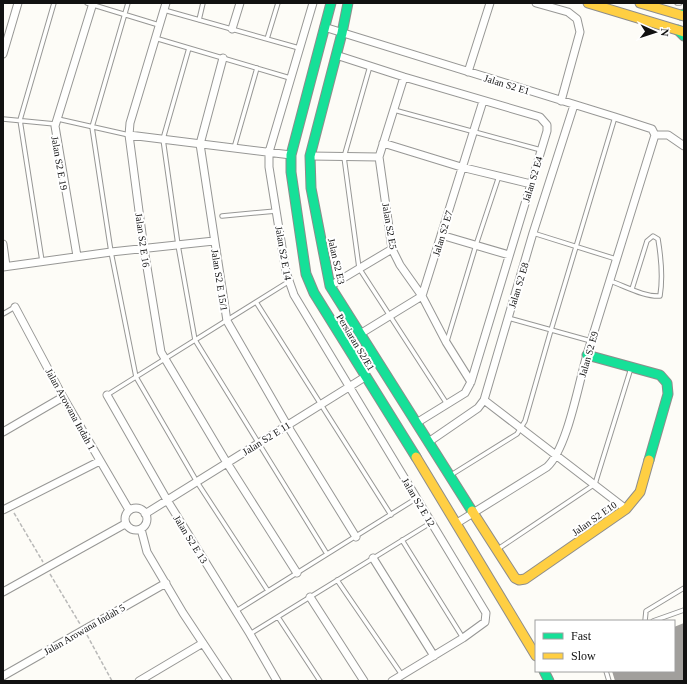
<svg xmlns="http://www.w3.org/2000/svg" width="687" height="684" font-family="'Times New Roman',serif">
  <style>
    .building { fill: #a19f9c }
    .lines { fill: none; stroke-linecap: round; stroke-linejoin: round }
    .lane-casing { stroke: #979795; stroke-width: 5.5 }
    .street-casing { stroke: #979795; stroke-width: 9 }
    .fast-casing { stroke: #8e8d8b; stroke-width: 11 }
    .slow-casing { stroke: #8e8d8b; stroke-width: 11 }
    .path { stroke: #b9b9b8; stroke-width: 1.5; stroke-dasharray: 4 2; stroke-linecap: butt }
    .lane { stroke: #fffffe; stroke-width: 3.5 }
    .street { stroke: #fffffe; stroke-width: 7 }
    .fast { stroke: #16e098; stroke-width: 9 }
    .slow { stroke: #ffcf43; stroke-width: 9 }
    .labels { text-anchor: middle; stroke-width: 4; stroke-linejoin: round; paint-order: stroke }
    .street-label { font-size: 10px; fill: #111; stroke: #fff }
  </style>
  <rect width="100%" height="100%" fill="#fdfcf7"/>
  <!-- building -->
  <path class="building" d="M684,623V681H615L612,671H674V627Z"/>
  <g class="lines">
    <!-- lane casing -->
    <g class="lane-casing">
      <path id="lane" d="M87,3L159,25
        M128,3L92,127L111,252L136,377L197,482L268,591
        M677,3H680
        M164,10L299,48
        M199,20L203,3
        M155,38L290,78
        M267,39L278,3
        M189,48L163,139L178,245L195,340L327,554
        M370,66L344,157L359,268L447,404
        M394,110L541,150
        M3,119L55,124
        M58,119L129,135
        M234,148L257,68
        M222,216L276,211
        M533,233L616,259
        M42,261L20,120L54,3
        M610,281C625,286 644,297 660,296C663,278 661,257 658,239L653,236L647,241L632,289
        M256,302L391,515
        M3,314L15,307
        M508,318L591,341
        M447,341L476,245L499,176
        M107,395L288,282
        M451,475L517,434L525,421L551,330L615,117
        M402,540L463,638
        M498,549L595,484L631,368
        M337,580L402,675
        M236,611L417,498
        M278,617L320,681
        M645,621L646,611L684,588
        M653,621L684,610
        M250,634L432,522
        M606,671L609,681"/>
    </g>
    <!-- street casing -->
    <g class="street-casing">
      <path id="street" d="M166,3L130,123L129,135L144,249L161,352L227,463L297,573
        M313,3L269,152V167L286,272L294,295L486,613L485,622L463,638L392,681
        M536,3L568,12L577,19L580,32L561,101
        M324,27L615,117L652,129L655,135
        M232,29L240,3
        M3,54L18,3
        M336,55L404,77L540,117L547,125V131L471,382L465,393L418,422
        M223,58L200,144L227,321L287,425L356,537
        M468,72L490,3
        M404,77L379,157L392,249L400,265L422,296L446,342L471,382
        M129,135L291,155
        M655,135H668L684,146
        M383,143L461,167L531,184
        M310,156L379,157
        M441,235L509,255
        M3,244L6,266
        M77,256L55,126L93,3
        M3,267L111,252L214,241
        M330,286L392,249
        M15,307L63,397L129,510
        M360,334L422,296L483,101
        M107,395L167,500L250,634L277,681
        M484,400L626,509
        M3,432L63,397
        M430,441L478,408L484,400L533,233L574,105
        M125 519a11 11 0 1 1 22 0a11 11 0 1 1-22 0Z
        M3,510L100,461
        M145,514L365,377
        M457,523L547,467C568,448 579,380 588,351C610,279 633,207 655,135
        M141,529L147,552L183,613L228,681
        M373,558L434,656
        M3,592L125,524
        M310,597L364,681
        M3,676L166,583
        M139,681L203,643"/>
    </g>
    <!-- fast casing -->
    <g class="fast-casing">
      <path id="fast" d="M331,3L291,155V172L306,274L314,293L416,457
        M348,3L342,33L310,156L311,188L330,286L472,511
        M681,15L684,14
        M678,30L684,36
        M587,355L660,375L667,383L668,394L649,460
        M544,671L549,681"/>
    </g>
    <!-- slow casing -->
    <g class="slow-casing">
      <path id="slow" d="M588,3L684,32
        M640,3L684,16
        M416,457L536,656
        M472,511L515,578L519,580L525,579L626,509L640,492L649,460"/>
    </g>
    <!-- path -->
    <path class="path" d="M14,513L43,562
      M50,574L80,624
      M87,635L112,681"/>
    <!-- lane -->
    <use href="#lane" class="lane"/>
    <!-- street -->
    <use href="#street" class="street"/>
    <!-- fast -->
    <use href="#fast" class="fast"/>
    <!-- slow -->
    <use href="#slow" class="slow"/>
  </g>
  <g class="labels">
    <!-- street labels -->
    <g class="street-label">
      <text transform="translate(507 84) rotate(17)" y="4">Jalan S2 E1</text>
      <text transform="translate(60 163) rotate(80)" y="4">Jalan S2 E 19</text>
      <text transform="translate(532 179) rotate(-73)" y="4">Jalan S2 E4</text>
      <text transform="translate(390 226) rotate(80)" y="4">Jalan S2 E5</text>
      <text transform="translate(442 233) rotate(-73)" y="4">Jalan S2 E7</text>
      <text transform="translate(143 240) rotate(82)" y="4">Jalan S2 E 16</text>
      <text transform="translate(284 253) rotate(80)" y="4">Jalan S2 E 14</text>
      <text transform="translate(337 261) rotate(77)" y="4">Jalan S2 E3</text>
      <text transform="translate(220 280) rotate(81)" y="4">Jalan S2 E 15/1</text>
      <text transform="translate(518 285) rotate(-73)" y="4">Jalan S2 E8</text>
      <text transform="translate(356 342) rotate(59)" y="4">Persiaran S2/E1</text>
      <text transform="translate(588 354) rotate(-74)" y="4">Jalan S2 E9</text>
      <text transform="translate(71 409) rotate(61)" y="4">Jalan Arowana Indah 1</text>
      <text transform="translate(266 438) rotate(-32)" y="4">Jalan S2 E 11</text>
      <text transform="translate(419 502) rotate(59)" y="4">Jalan S2 E 12</text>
      <text transform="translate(594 518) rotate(-35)" y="4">Jalan S2 E10</text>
      <text transform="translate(191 539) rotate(58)" y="4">Jalan S2 E 13</text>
      <text transform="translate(84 629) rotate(-30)" y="4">Jalan Arowana Indah 5</text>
    </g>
  </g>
  <!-- border -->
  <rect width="687" height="684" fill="none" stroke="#111111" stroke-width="8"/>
  <!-- legend -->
  <rect x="535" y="620" width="140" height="52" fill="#ffffff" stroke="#a0a0a0"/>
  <rect x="543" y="633" width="20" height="6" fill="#16e098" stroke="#a0a0a0"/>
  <text x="571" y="640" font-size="12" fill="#111111">Fast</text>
  <rect x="543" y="653" width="20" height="6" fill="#ffcf43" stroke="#a0a0a0"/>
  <text x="571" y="660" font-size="12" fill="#111111">Slow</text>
  <!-- north arrow -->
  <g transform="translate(655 32) rotate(93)" stroke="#ffffff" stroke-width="3" paint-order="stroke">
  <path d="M0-3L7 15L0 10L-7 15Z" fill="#111111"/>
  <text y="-6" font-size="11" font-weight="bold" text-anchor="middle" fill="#111111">N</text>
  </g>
</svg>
